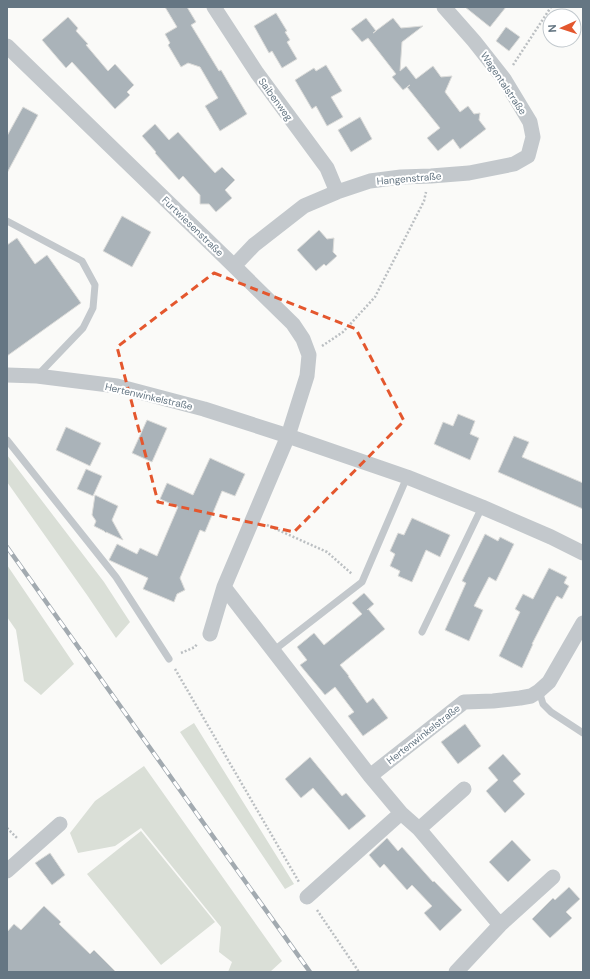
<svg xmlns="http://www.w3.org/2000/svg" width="590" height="979" font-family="'DM Sans',sans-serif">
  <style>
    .green { fill: #dadfd7 }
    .building { fill: #aab3b9; stroke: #dcdcda }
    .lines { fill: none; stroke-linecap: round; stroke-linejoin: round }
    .path { stroke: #bbbfc2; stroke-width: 2.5; stroke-dasharray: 2 2; stroke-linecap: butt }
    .lane { stroke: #c3c8cc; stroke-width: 7 }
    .street { stroke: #c3c8cc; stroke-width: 15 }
    .rail-casing { stroke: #a2aab0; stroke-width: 4.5 }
    .rail { stroke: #fff; stroke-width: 3; stroke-dasharray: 9; stroke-linecap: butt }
    .marked { fill: none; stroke: #e4572e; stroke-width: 3; stroke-dasharray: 8 5; stroke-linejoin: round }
    .labels { text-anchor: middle; stroke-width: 4; stroke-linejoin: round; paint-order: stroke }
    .street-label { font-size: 10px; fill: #657683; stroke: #fff }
  </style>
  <rect width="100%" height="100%" fill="#fafaf8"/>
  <!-- green -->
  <path class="green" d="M7,455L104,582L130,622L116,638L87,595L7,482Z
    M7,565L74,664L41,695L24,681L16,630L7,617Z
    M194,723L294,884L285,889L180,732Z
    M144,766L282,961L270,972H228L232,962L219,952L221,927L141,828L115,846L78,853L70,833L95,801Z
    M141,831L215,922L161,965L87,874Z"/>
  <!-- building -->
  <path class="building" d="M165,7H187L196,22L191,25L219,71L221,70L247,114L220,131L205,106L218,98L200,67L188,63L181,67L168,45L170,43L165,34L177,27Z
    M465,7H506L490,27Z
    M276,13L287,31L285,32L290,40L287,42L297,59L282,68L272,51L269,53L254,26Z
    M68,17L78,28L76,31L88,44L86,45L108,71L115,64L134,85L127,92L130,95L115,109L72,62L66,68L42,40Z
    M366,18L376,31L373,33L393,18L401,28L423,26L402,42L400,71L406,66L416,79L433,66L441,77L452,76L445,92L460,112L468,106L474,114L480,113L479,120L486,129L460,149L453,139L438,151L427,138L440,128L407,87L410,85L403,90L392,77L396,74L368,38L362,42L351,29Z
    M506,27L520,37L509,51L496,41Z
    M326,65L342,91L331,97L343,117L327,126L316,106L312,109L295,80L314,68L316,71Z
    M23,107L38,115L7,173V136Z
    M360,117L372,139L351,152L338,130Z
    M155,124L169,140L178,132L215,173L222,167L235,180L225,190L232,198L216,212L209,204H200V195L183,176L179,180L155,153L156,152L142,136Z
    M122,216L151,232L132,267L103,251Z
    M319,230L327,239L334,238L333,252L337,256L326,266L324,264L316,271L297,250Z
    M17,238L35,264L47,255L81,303L7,356V245Z
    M458,414L475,421L470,434L479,438L470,460L434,444L443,422L453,426Z
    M147,420L167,428L152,462L132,453Z
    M66,427L101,443L90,466L56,450Z
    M514,436L529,442L522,457L583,483V509L498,472Z
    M210,458L245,474L235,496L222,491L205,532L200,530L180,578L185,590L177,594L174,602L143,589L148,578L109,560L117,544L137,554L140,548L157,556L178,507L160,499L167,483L193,495Z
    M86,469L102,476L93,496L77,489Z
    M95,495L118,506L112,520L123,540L106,532V533L104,531L94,526L96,521L92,515Z
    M412,518L450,535L440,557L426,550L412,582L398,576L400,571L390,566L395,554L390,551L398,533L404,535Z
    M485,534L498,541L500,537L514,544L496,581L489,577L474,606L483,610L469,641L445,630L466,583L462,581Z
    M549,568L567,577L564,583L569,586L562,599L557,596L553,603L532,644H533L522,668L499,656L520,612L515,609L523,594L533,599Z
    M364,593L374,604L367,610L368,609L385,629L340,665L349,676H348L367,703L373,698L388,718L363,736L348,716L354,712L335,687L325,695L300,665L307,660L297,647L314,633L324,645L362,614L352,603Z
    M465,724L481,746L458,764L441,742Z
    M503,754L521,774L513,781L525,794L505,813L486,791L498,780L488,768Z
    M310,757L342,796L346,793L366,816L349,830L313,788L301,798L285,779Z
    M387,838L398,851L402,847L433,882L434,881L462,910L440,931L424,913L432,906L412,885L407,890L384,864L380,868L369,855Z
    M512,840L531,860L508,882L489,862Z
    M50,853L65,875L52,885L35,863Z
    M569,887L580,899L566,912L572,918L550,938L532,919L553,898L555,900Z
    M44,906L61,922L59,924L90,954L94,950L116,972H7V932L14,924L21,930Z"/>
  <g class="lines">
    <!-- path -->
    <path class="path" d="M513,65L551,7
      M322,346L343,332L375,297L424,201L426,192
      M267,525L327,552L352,574
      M181,653L195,647L197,644
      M175,669L299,882
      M7,828L18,839
      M317,910L359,972"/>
    <!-- lane -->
    <path class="lane" d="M7,221L82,261L95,285L93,308L83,328L37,376
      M7,440L116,577L169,659
      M422,632L482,507
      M273,651L362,582L407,477
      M539,691L543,704L551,712L583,733"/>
    <!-- street -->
    <path class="street" d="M214,7L257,73L327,168L337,192
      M7,46L234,266L293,324L303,339L309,355L307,376L288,436L224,587L210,634
      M234,266L254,245L304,206L337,192L370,181L401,177L431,176L469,173L514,164L528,156L533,137L530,122L504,79L474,41L444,7
      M7,375L37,376L117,386L204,409L288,436L407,477L482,507L551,537L583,553
      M224,587L370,776L401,813L419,829L500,925
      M370,776L464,702L493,701L520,698L531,696L539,691L549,682L583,623
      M419,829L464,789
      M7,871L60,824
      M307,897L401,813
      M456,972L500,925L553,877"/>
    <!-- rail casing -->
    <g class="rail-casing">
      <path id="rail" d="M7,547L207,828L310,972"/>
    </g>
    <!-- rail -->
    <use href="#rail" class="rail"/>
  </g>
  <!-- marked area -->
  <path class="marked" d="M214,273L356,329L404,421L294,532L158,502L117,347Z"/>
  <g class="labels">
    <!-- street labels -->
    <g class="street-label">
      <text transform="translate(504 83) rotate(56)" y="4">Wagentalstraße</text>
      <text transform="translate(276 99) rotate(54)" y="4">Saibenweg</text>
      <text transform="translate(409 178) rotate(-5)" y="4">Hangenstraße</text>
      <text transform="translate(193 226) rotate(44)" y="4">Furtwiesenstraße</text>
      <text transform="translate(149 396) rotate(13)" y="4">Hertenwinkelstraße</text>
      <text transform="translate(423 734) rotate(-38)" y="4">Hertenwinkelstraße</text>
    </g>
  </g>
  <!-- border -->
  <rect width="590" height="979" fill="none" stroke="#657683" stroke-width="16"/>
  <!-- north arrow -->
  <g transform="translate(562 28) rotate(267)"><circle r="19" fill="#ffffff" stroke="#c1c8cd"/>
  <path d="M0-3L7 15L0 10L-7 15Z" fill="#e4572e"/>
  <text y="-6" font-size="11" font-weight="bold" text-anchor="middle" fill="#657683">N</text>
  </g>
</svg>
